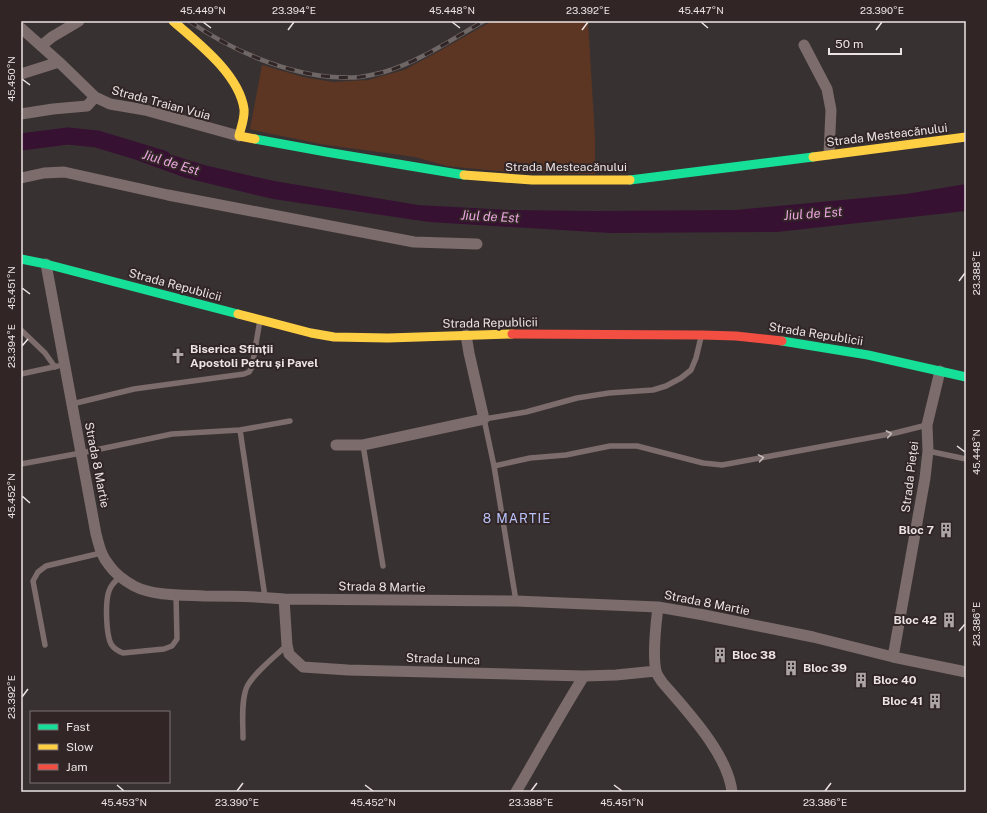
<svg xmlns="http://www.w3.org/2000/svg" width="987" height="813" font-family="'Public Sans',sans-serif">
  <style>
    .green { fill: #5c3622 }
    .water { fill: #371132 }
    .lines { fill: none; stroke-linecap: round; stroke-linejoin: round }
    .river { stroke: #371132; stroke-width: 17 }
    .lane { stroke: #7c6c6b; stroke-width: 5.5 }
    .street { stroke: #7c6c6b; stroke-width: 11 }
    .fast { stroke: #16e098; stroke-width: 9 }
    .slow { stroke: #ffcf43; stroke-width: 9 }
    .jam { stroke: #f24e42; stroke-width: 9 }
    .rail-casing { stroke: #6f6765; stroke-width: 4.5 }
    .rail { stroke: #312526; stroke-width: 3; stroke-dasharray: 9; stroke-linecap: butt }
    .oneway { stroke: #c4b9b9 }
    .ticks { fill: none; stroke: #ebe3e3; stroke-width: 1.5 }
    .labels { text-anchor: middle; stroke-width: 4; stroke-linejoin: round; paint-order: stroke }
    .street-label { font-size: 12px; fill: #ebe3e3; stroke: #312526 }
    .poi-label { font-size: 12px; font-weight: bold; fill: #ebe3e3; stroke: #312526; text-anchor: start }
    .water-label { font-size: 13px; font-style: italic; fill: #eda6e1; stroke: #312526 }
    .neighbourhood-label { font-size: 13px; letter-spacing: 1px; fill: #b9c3fb; stroke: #312526 }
    .neatline { fill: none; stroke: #ebe3e3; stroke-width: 1.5 }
    .ticks-label { font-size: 10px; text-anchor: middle; fill: #ebe3e3 }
  </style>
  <rect width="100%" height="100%" fill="#383132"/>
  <!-- green -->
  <path class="green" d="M492,21H588L595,137V174L508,172L447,166L415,157L320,144C296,138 273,135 250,129L262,65L303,77L333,82L368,80L404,70L436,53Z"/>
  <!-- water -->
  <path class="water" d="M144,146L204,165L274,181L418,205L509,210L594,211L736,210L906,194L966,184V211L777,232L610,233L429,222L273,199L186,178L139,161Z"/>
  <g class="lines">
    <!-- river -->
    <path class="river" d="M21,142L68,136L97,139L163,159"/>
    <!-- lane -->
    <path class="lane" d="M21,330L45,353L55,367
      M21,374L58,366
      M72,404L134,389L244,374L249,372L252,367L260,320
      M240,430L265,597
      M363,445L383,566
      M928,451L966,459
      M21,464L81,453L172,434L240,430L290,421
      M494,466L530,458L566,455L610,446H637L703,463L722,465L895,433L927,425
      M120,577C115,581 111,585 109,591C105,602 106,634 111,644C114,649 118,651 123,653L164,649L172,646L177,639L176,595
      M516,601L494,466L484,419L526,412L577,398L609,393L653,390L666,386L681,378L691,370L696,358L701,337
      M45,645L33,581L38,572L46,566L101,553
      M243,738C243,722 241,704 246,689C250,676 277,655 287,645"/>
    <!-- street -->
    <path class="street" d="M21,28L59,62
      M804,45L827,89L831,110L829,154
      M41,46L52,37L79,21
      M21,74L59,62L95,97L110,104L145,110L239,136
      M21,114L53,109L87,106L95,97
      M21,178L44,173L64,172L168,195L414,242L477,244
      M46,264L96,534C99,545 101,556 109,565C115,574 125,581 134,586C153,596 183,595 204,596C231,596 257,596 284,599L516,601L658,607L704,615L813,637L893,657L966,672
      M336,445H363L484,419L469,353L466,335
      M284,599L287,645L289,654L303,667L348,670L584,676L616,675L656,671
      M658,607C656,624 652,654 656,671C657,675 660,679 662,682C687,711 728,754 732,792
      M893,657L925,478L928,451L927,425L940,371
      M516,792C539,753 560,714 584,676"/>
    <!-- fast -->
    <path class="fast" d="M255,139L326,152L464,175
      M630,180L813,157
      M21,259L46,264L238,314
      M782,341L868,355L966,377"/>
    <!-- slow -->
    <path class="slow" d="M173,21C198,43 239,74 244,109C245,118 241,127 239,136L255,139
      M813,157L966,137
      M464,175L532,180H630
      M238,314L311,333L334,337L388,338L512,334"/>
    <!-- jam -->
    <path class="jam" d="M512,334L702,335L736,336L782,341"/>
    <!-- rail casing -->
    <g class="rail-casing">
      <path id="rail" d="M189,21C235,53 302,82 360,77C368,76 376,74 384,72C417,63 454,38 484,21"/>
    </g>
    <!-- rail -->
    <use href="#rail" class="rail"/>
  </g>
  <!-- one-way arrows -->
  <defs><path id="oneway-chevron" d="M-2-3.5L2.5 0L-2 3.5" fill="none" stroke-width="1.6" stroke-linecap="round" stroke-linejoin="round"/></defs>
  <g class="oneway">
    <use href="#oneway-chevron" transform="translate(889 434) rotate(-11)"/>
    <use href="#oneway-chevron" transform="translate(761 458) rotate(-10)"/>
  </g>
  <!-- ticks -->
  <path class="ticks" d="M203,22L211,28M452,22L460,28M701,22L708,28M288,30L294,22M582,30L588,22M876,30L882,22M22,79L30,85M959,281L965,273M22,288L30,294M22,346L28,339M957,446L965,452M22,496L30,503M959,631L965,624M22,697L28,689M117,785L124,791M365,785L373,791M614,785L622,791M237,791L243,783M531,791L537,783M825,791L831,783"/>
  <!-- icons -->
  <defs>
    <g id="church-bare" transform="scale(1.2)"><path d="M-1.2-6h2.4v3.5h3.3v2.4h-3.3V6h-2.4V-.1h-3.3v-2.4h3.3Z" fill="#aca5a5" stroke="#312526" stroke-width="2.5" paint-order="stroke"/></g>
    <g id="building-bare" transform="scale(1.2)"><path d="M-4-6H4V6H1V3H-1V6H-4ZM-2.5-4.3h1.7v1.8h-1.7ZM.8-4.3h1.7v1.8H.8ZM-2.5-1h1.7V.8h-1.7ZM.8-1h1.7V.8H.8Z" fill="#aca5a5" stroke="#312526" stroke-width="2.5" paint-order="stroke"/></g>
  </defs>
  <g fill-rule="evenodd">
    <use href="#church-bare" x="178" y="356"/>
    <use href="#building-bare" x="946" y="530"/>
    <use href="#building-bare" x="949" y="620"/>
    <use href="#building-bare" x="720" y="655"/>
    <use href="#building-bare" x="791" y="668"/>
    <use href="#building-bare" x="861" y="680"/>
    <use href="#building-bare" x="935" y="701"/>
  </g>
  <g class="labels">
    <!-- street labels -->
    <g class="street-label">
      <text transform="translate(161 103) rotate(15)" y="4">Strada Traian Vuia</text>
      <text transform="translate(887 135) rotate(-7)" y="4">Strada Mesteacănului</text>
      <text x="566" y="171">Strada Mesteacănului</text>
      <text transform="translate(175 285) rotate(15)" y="4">Strada Republicii</text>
      <text transform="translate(490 323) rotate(-1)" y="4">Strada Republicii</text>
      <text transform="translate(816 334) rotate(9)" y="4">Strada Republicii</text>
      <text transform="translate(97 465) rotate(79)" y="4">Strada 8 Martie</text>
      <text transform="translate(910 477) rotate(-83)" y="4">Strada Pieței</text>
      <text transform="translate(382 587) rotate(1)" y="4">Strada 8 Martie</text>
      <text transform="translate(707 603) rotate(11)" y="4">Strada 8 Martie</text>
      <text transform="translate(443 659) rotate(2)" y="4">Strada Lunca</text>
    </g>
    <!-- poi labels -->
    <g class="poi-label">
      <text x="190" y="353">Biserica Sfinții<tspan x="190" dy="14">Apostoli Petru și Pavel</tspan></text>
      <text x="934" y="534" text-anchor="end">Bloc 7</text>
      <text x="937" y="624" text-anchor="end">Bloc 42</text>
      <text x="732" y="659">Bloc 38</text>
      <text x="803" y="672">Bloc 39</text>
      <text x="873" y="684">Bloc 40</text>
      <text x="923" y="705" text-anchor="end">Bloc 41</text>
    </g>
    <!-- water labels -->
    <g class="water-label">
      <text transform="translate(171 162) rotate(17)" y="5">Jiul de Est</text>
      <text transform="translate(813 213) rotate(-4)" y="5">Jiul de Est</text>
      <text transform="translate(490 216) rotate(3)" y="5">Jiul de Est</text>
    </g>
    <!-- neighbourhood labels -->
    <g class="neighbourhood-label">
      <text x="517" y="523">8 MARTIE</text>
    </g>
  </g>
  <!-- border -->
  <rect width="987" height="813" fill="none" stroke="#312526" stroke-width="44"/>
  <!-- legend -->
  <rect x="30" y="711" width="140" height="72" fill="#312526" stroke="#7b7172"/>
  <rect x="38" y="724" width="20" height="6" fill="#16e098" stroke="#7b7172"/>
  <text x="66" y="731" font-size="12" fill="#ebe3e3">Fast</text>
  <rect x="38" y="744" width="20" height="6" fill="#ffcf43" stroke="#7b7172"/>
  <text x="66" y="751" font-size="12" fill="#ebe3e3">Slow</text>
  <rect x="38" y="764" width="20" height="6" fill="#f24e42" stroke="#7b7172"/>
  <text x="66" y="771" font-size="12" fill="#ebe3e3">Jam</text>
  <!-- scale -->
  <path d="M829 48v6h72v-6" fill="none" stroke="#ebe3e3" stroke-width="2"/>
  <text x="835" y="48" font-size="12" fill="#ebe3e3" stroke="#312526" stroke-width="3" paint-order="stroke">50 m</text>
  <rect x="22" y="22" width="943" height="769" class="neatline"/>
  <g class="ticks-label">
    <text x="203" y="14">45.449°N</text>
    <text x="294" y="14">23.394°E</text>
    <text x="452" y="14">45.448°N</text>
    <text x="588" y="14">23.392°E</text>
    <text x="701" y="14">45.447°N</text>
    <text x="882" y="14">23.390°E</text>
    <text transform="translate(11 79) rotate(-90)" y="4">45.450°N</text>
    <text transform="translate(976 273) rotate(-90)" y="4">23.388°E</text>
    <text transform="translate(11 288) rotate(-90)" y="4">45.451°N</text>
    <text transform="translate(11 346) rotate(-90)" y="4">23.394°E</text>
    <text transform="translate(976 452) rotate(-90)" y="4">45.448°N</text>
    <text transform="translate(11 496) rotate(-90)" y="4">45.452°N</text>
    <text transform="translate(976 624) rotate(-90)" y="4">23.386°E</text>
    <text transform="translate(11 697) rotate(-90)" y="4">23.392°E</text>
    <text x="124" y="806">45.453°N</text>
    <text x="237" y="806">23.390°E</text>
    <text x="373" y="806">45.452°N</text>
    <text x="531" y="806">23.388°E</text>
    <text x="622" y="806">45.451°N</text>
    <text x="825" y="806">23.386°E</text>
  </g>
</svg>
